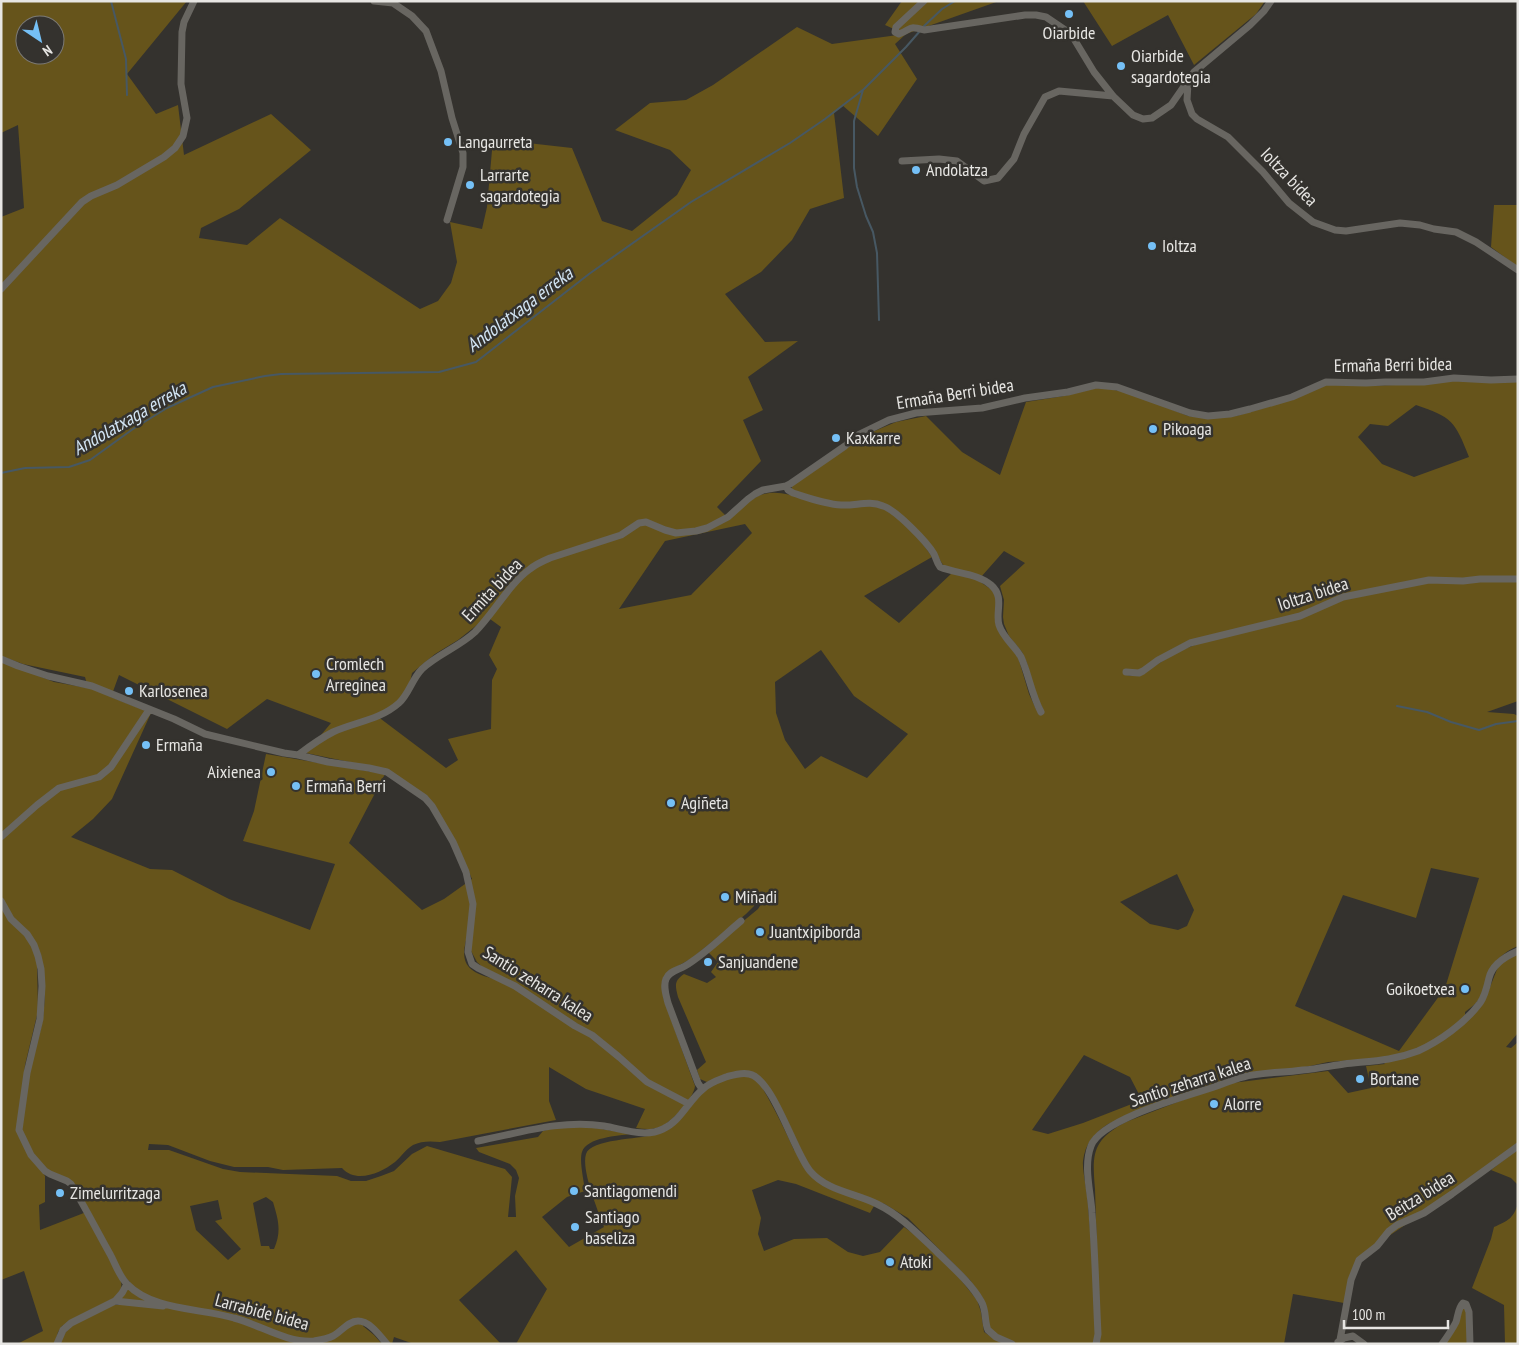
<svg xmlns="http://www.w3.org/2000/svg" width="1519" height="1345" font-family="'PT Sans Narrow',sans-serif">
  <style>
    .green { fill: #66541b; fill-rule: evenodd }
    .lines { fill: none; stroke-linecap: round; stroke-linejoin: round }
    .stream { stroke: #475863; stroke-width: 2 }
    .street { stroke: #686661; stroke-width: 7 }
    .poi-dot { fill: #75c0f6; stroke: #34322e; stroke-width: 2 }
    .labels { text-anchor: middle; stroke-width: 5; stroke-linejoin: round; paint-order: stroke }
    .poi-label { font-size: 18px; fill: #e7e6e3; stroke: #34322e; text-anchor: start }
    .street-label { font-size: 18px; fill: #e7e6e3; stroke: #34322e }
    .water-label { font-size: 19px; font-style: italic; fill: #d3e5f4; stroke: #34322e }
  </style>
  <rect width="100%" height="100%" fill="#34322e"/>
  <!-- green -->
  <path class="green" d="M1,1H187L127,74L156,114L178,105L184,155L271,114L311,150L239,209L201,228L199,238L247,245L280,218L420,309L438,301L451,283L457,262L450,222L482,229L487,207L493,139L572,148L602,221L632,231L677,195L691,170L670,150L615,130L650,103L686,100L713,85L797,27L832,44L905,34L885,25L902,1H999L906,34L895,44L917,79L878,136L842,105L834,113L844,198L810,209L792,240L761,272L725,294L765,342L798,341L748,377L763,410L743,420L761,461L717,507L729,519C737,512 744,505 753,499C776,483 806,502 830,506C839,507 848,508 857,507C860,506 864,505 868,505C892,505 920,538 932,557L864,596L899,623L952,573L976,579L992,590L997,599L995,616L996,624L1002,636L1018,657L1029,694L1036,709H1043L1035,693L1027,663L1022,652L1009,636L1004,624L1003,617L1004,600L1000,586L1025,563L1004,551L981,577C972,574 954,572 947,568C941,565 940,558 936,553C928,541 901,513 889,507C871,497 862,505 844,503C827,501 811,496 795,491L792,489V486L845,449L858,438L896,422L926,416L962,452L1000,475L1026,402L1064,396L1096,388L1109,389L1130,393L1188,416L1207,418L1236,416L1291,400L1323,385L1337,384L1365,386L1424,384L1446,380L1518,382V576L1477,577L1462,579L1427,578L1340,596L1299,614L1196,639L1180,645L1164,654L1142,670H1127L1125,674L1130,676L1140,675L1179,651L1195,645L1247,630L1302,617L1343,600L1430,582L1518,581V701L1487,712L1514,714L1518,716V946C1503,952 1490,964 1486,980C1484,986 1483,992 1479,999C1476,1004 1470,1008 1465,1012V1021L1484,1002L1498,967L1506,959L1518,953V1033L1506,1047L1511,1048L1518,1042V1144L1452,1193L1361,1255C1349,1269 1348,1286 1344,1303L1293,1294L1284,1344H1100L1095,1189C1092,1154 1092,1140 1126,1122L1224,1084L1328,1071L1348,1093L1371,1088L1366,1066L1385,1064L1379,1058L1328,1062L1301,1068L1239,1075L1188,1092L1108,1124C1094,1133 1085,1144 1083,1161C1082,1171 1088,1194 1088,1206C1092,1247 1094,1288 1096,1329L1094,1344H1018L997,1335L991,1330L989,1324L983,1298L970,1280L908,1218L883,1203L874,1206L870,1213L796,1184L778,1180L752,1190L761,1218L758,1234L764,1251L794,1239L827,1238L848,1252L863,1256L880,1252L904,1227L915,1235L956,1274L977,1300L981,1312L984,1332L993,1338L1004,1344H516L547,1289L516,1250L459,1300L501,1344H414L394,1337L392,1344H389L368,1322L363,1319V1326L374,1335L382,1344H60L65,1333L71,1326L78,1322L111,1305H127L120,1299L128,1289L130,1282L125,1277L118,1265L114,1267C122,1282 126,1286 113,1299L62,1326L58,1332L55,1343L56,1344H17L43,1331L24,1271L1,1280V661L54,682L88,688L85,677L23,664L1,656V217L24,208L18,125L1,133ZM25,25H55V55H25ZM1416,405C1452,417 1455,421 1469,457L1414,477L1382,464L1358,437L1370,424L1388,426ZM745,524L752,533L691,595L619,609L665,541ZM490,619L501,627L489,655L497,669L492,680L491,729L448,739L458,760L446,768L377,716L407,696L412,673L435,654L458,640L482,621ZM821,650L854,696L908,734L867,778L821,756L805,769L785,740L776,713L775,682ZM119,675L227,729L267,699L331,723L306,753L388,770L426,796L435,806L456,843L472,879L444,899L422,910L349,843L385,774L266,754L254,811L243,841L335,864L310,930L229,899L172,870L150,869L71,837L93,819L112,799L151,713L111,697ZM1431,868L1479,878L1445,988L1399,1051L1295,1006L1343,895L1416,918ZM1177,874L1194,910L1187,926L1178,930L1150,924L1120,902ZM757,898H765L758,909L707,951L718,962L711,972L716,977L707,983L684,974C674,981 675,985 678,997L706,1062L697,1070L700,1079L707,1082C719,1078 732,1072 745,1072C751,1072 758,1076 762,1080C777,1098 793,1130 801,1152L794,1150C786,1132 777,1114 767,1096C764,1091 761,1084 757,1080C749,1074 736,1077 727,1079C716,1083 706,1087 698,1096C684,1112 674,1129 653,1135C639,1139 591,1139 586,1154C581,1170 598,1211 604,1227L569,1247L542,1217L567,1197L585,1191C584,1181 579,1161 582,1152C587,1137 618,1136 631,1134L578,1125L558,1127L543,1131L538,1137L476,1148L479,1152L510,1164L516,1170L519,1178L515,1196L516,1217H508L512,1177L505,1169L427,1146L412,1154L394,1171L381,1176L366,1181H351L337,1176L240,1172L223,1169L169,1150H148L149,1144L168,1145L210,1161L234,1167H268L283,1170L342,1168C356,1184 381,1173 395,1162C401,1157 405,1150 413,1145C421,1141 430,1141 440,1142L556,1120L549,1101V1067L586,1089L645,1109L636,1128C644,1129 652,1130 660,1127C671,1123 694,1098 695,1086L664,1000L662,986L665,976L669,971L692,958L746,914L754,906ZM469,930L473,932L470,949L477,962L495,979C463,972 459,960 469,930ZM27,932C46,958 47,986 43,1017C41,1034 33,1052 29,1069C24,1091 23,1113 18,1134L25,1065L38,1011L37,964L34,952L29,941L23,933ZM1084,1055L1130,1077L1142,1100L1083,1123L1048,1134L1032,1130ZM33,1154L50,1174L70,1180L89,1211L40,1230L39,1205L45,1202V1176L33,1159ZM266,1197L273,1202C278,1219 282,1231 274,1249H270L269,1246H261L253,1203ZM218,1200L222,1219L215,1221L241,1249L228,1260L196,1230L190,1206Z
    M1083,1H1265L1256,14L1194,65L1168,15L1112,46Z
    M1494,205H1518V267L1491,247Z
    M1518,1149V1185L1511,1178L1491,1170Z
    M1518,1203V1344H1505L1504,1305L1472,1288L1491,1239L1494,1227C1508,1221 1514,1218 1518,1203Z
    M1463,1307L1467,1309L1468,1344H1445Z"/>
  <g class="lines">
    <!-- stream -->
    <path class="stream" d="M111,1L126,59L127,95
      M923,27L942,9L955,1
      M863,90L854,121V168L857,187L866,216L873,232L877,253L879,320
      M1,473L25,468L69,467L90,460L133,429L167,408L213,387L265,376L281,374L439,372L476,362L589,274L691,202L790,143L825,119L864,89L906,47L920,31
      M1397,706L1427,712L1451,722L1479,730L1496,724L1518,721"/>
    <!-- street -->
    <path class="street" d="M374,1L393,3L412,16L426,31L441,71L452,118L463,153V167L447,220
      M924,1L896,27L895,32L899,34C913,29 907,25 924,30L1025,15H1036L1046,17L1071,34L1094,72L1113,96L1133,115L1143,119L1152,118L1171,105L1194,72L1250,25L1264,11L1271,1
      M1188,83L1187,100L1192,114L1197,119L1228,137L1263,172L1289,203L1313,222L1335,230L1346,231L1400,223L1420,225L1434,229L1456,232L1476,242L1518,270
      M902,161L939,159L957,161L984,181L998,178L1014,159L1024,134L1045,97L1059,91L1113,96
      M1,289L82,202L91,196L117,185L164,157L175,148L183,136L187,118L181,84L182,32L184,22L194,1
      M786,486L788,490L793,493C809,498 825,504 841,505C856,506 869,500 883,506C896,510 927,542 934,554C936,558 937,563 940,567C957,574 977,573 991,585C1005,597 995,612 999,625C1003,638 1015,646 1021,657C1029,675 1031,693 1041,712
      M1,659L18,666L48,676L92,686L174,719L205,734L284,753L298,755L328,762L369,768L387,772L425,798L432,806L453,842L466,872L473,904L468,952L472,964L478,968L515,986L575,1026L592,1035L619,1057L647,1082L689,1104
      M1126,672L1139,673L1143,671L1158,660L1190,643L1300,616L1343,597L1429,580L1463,581L1480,579H1518
      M298,755C310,746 321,738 333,732C355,722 380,720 399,703C409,694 412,679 422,669C438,654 459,647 475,632C494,613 509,584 530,569C536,564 543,561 550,558L621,535L639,523L646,522L665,530L676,533L696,531L707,528L728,517L748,499L755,494L763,490L786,486L790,484L845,446L856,436L889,420L916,413L982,408L1025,398L1068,392L1096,385L1117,387L1190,413L1208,416L1230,414L1250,409L1292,397L1326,382L1366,383L1385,382H1424L1454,378L1491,380L1518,379
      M1,837L37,805L59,788L99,777L111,767L149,710
      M1,901L11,919L27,934L34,945L38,956L41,969L42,986L40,1019L27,1073L19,1130L31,1155L45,1171L50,1174L67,1181L71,1184C85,1207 97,1231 110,1254C115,1263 119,1276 127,1284C153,1311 201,1308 234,1318C261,1325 286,1343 314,1341C320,1340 327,1339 333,1336C341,1332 348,1321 358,1321C370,1321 380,1336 387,1344
      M702,1089L698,1083L668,1003C666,995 663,986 666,979C669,971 678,970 685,966C705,954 723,936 741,921
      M478,1141C519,1133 562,1119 604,1126C623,1129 645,1138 663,1129C681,1121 688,1101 703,1089C709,1083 718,1080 726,1077C733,1075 741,1072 749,1074C773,1078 794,1152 810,1171C827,1191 855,1193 877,1204C900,1215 918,1234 936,1251C952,1267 970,1282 981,1301C987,1311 984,1321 988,1330L996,1337L1012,1344
      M115,1301L163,1306
      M1340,1340L1351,1280L1359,1260L1377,1246L1389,1231L1397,1225L1424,1213L1452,1194L1518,1146
      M1338,1342L1344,1338L1353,1336L1364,1344
      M57,1344L63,1330L71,1323L115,1301L122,1293L127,1284
      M1096,1344L1098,1334C1096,1294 1095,1253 1092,1213C1091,1192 1083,1167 1091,1146C1101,1119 1187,1096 1214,1087C1224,1084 1233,1079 1243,1077C1262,1072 1283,1073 1303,1070C1316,1069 1330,1066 1344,1064C1370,1061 1392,1061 1418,1051C1440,1041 1465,1023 1480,1003C1485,996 1487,987 1489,978C1492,965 1506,956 1518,951
      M1442,1344C1447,1337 1452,1330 1456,1322C1458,1316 1458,1308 1463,1303L1466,1304L1469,1312L1470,1344"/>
  </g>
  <!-- markers -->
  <g class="poi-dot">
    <circle cx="1069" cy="14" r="5"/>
    <circle cx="1121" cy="66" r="5"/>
    <circle cx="448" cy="142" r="5"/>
    <circle cx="916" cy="170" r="5"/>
    <circle cx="470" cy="185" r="5"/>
    <circle cx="1152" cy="246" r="5"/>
    <circle cx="1153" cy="429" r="5"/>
    <circle cx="836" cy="438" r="5"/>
    <circle cx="316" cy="674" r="5"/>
    <circle cx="129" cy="691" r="5"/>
    <circle cx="146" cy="745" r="5"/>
    <circle cx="271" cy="772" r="5"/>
    <circle cx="296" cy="786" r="5"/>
    <circle cx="671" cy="803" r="5"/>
    <circle cx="725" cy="897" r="5"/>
    <circle cx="760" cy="932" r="5"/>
    <circle cx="708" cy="962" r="5"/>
    <circle cx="1465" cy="989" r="5"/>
    <circle cx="1360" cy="1079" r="5"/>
    <circle cx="1214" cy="1104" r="5"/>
    <circle cx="574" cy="1191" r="5"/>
    <circle cx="60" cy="1193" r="5"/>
    <circle cx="575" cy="1227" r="5"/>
    <circle cx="890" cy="1262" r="5"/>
  </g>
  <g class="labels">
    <!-- poi labels -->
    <g class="poi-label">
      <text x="1069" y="39" text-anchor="middle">Oiarbide</text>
      <text x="1131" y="62">Oiarbide<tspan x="1131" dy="21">sagardotegia</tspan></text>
      <text x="458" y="148">Langaurreta</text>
      <text x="926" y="176">Andolatza</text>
      <text x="480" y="181">Larrarte<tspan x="480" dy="21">sagardotegia</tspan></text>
      <text x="1162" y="252">Ioltza</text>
      <text x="1163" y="435">Pikoaga</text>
      <text x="846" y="444">Kaxkarre</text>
      <text x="326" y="670">Cromlech<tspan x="326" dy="21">Arreginea</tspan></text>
      <text x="139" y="697">Karlosenea</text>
      <text x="156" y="751">Ermaña</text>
      <text x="261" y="778" text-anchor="end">Aixienea</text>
      <text x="306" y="792">Ermaña Berri</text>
      <text x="681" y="809">Agiñeta</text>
      <text x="735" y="903">Miñadi</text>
      <text x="770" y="938">Juantxipiborda</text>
      <text x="718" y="968">Sanjuandene</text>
      <text x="1455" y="995" text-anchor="end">Goikoetxea</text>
      <text x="1370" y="1085">Bortane</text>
      <text x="1224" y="1110">Alorre</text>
      <text x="584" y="1197">Santiagomendi</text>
      <text x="70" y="1199">Zimelurritzaga</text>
      <text x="585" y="1223">Santiago<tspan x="585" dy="21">baseliza</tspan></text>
      <text x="900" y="1268">Atoki</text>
    </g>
    <!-- street labels -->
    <g class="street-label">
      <text transform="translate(1289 177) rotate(46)" y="6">Ioltza bidea</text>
      <text transform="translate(1393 365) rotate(-1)" y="6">Ermaña Berri bidea</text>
      <text transform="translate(955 394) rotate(-9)" y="6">Ermaña Berri bidea</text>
      <text transform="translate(492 590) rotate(-47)" y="6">Ermita bidea</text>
      <text transform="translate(1313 594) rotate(-18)" y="6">Ioltza bidea</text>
      <text transform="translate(538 984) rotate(32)" y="6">Santio zeharra kalea</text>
      <text transform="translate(1190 1082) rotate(-18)" y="6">Santio zeharra kalea</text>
      <text transform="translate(1420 1196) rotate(-32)" y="6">Beitza bidea</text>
      <text transform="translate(262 1312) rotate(15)" y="6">Larrabide bidea</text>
    </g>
    <!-- water labels -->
    <g class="water-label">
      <text transform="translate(519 309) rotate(-37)" y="7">Andolatxaga erreka</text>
      <text transform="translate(129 418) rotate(-30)" y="7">Andolatxaga erreka</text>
    </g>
  </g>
  <!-- border -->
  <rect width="1519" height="1345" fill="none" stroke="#e7e6e3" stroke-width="5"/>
  <!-- north arrow -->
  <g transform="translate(40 40) rotate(145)"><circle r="24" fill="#34322e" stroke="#7c7a76"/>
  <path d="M0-4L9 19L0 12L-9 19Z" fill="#75c0f6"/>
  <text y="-8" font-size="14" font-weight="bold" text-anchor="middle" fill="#e7e6e3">N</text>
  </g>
  <!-- scale -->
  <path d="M1344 1320v8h104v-8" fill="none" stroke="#e7e6e3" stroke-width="2.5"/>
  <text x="1352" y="1320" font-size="15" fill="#e7e6e3" stroke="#34322e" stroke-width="4" paint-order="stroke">100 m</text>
</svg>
